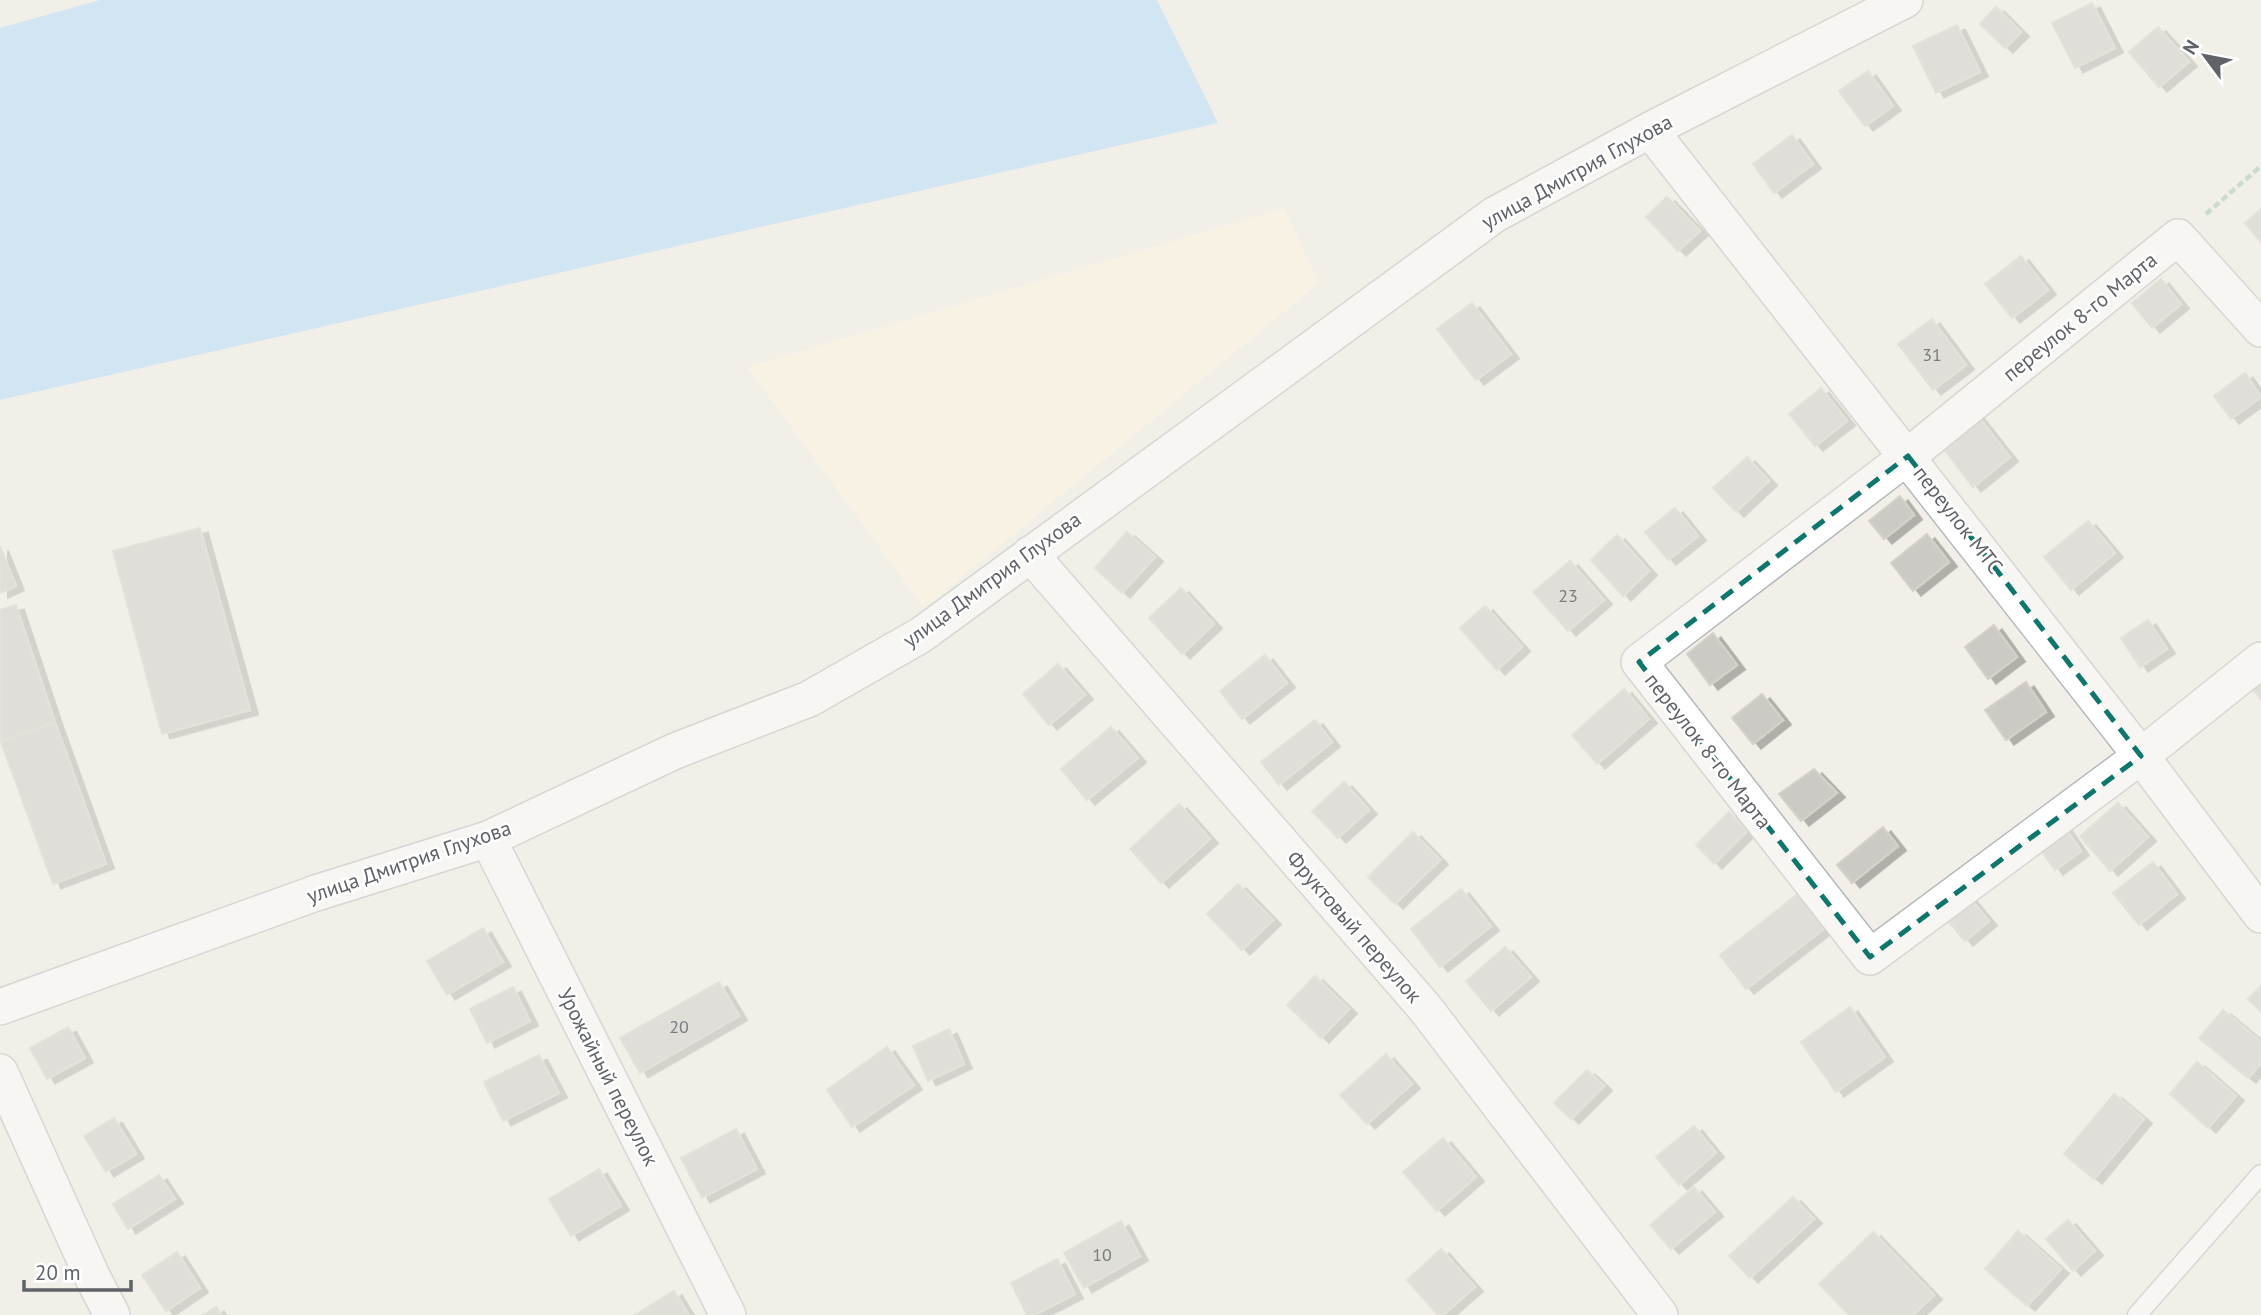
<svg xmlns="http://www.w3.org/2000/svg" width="2261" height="1315" font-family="'PT Sans',sans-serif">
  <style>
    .commercial { fill: #fef7e0 }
    .water { fill: #aadaff }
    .building { fill: #cccac5; stroke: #d6d1c6; stroke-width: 2; filter: url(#shadow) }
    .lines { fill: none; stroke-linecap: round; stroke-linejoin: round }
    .lane-casing { stroke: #b5b8bc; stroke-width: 21 }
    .street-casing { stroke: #b5b8bc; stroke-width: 38 }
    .path { stroke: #9cc7a9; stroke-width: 4.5; stroke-dasharray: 7 3.5; stroke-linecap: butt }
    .lane { stroke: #fff; stroke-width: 18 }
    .street { stroke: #fff; stroke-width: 35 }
    .marked { fill: none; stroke: #0f766e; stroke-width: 5; stroke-dasharray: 14 9; stroke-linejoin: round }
    .labels { text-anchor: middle; stroke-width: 5; stroke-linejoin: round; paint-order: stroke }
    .number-label { font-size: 18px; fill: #7a7d7f }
    .street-label { font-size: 21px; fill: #5f6368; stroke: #fff }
  </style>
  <defs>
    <filter id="shadow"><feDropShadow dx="8" dy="4.5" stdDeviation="0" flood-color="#0004"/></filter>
  </defs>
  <rect width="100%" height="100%" fill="#f1efe8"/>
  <!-- commercial -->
  <path class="commercial" d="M1284,208L1319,283L924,608L747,367Z"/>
  <!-- water -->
  <path class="water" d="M100,0H1157L1218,123L0,400V28Z"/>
  <!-- building -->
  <path class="building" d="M2092,3L2115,48L2075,68L2052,23Z
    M1996,7L2021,32L2005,48L1980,24Z
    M1957,25L1980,72L1936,93L1913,46Z
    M2158,27L2189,62L2159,87L2129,52Z
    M1868,71L1893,106L1865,126L1839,91Z
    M1792,135L1813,164L1774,193L1753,164Z
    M1667,197L1700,231L1678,251L1646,217Z
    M2261,209V242L2245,223Z
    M2021,256L2048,290L2012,318L1985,284Z
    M2161,279L2181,304L2152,328L2132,303Z
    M1472,303L1511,354L1476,380L1437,329Z
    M1932,319L1966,365L1933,390L1898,344Z
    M2245,373L2261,397L2231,419L2214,396Z
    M1821,388L1847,421L1815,446L1789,414Z
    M1973,410L2010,457L1973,487L1936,439Z
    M1747,457L1769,481L1736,512L1713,488Z
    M1900,496L1914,515L1884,539L1869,521Z
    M1675,508L1698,536L1668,560L1645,532Z
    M2088,521L2115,553L2071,590L2044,557Z
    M200,528L250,710L162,734L113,551Z
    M1127,532L1155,557L1122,593L1095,568Z
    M1927,534L1949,562L1913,591L1891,563Z
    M1617,535L1649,571L1623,596L1591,560Z
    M0,546L16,586L0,593Z
    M1570,561L1604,600L1568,631L1533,592Z
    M1181,588L1214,624L1182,654L1149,618Z
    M16,605L55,722L0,741V610Z
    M1485,606L1522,647L1497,670L1460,628Z
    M2148,620L2167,649L2140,667L2121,638Z
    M1994,625L2017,657L1988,679L1965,647Z
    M1713,633L1737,665L1710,685L1687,654Z
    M1265,655L1287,683L1242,719L1220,691Z
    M1058,664L1085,695L1049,725L1023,694Z
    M2261,681V699L2252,688Z
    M2026,682L2046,712L2006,740L1985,710Z
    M1624,689L1649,719L1597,764L1572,735Z
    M1762,694L1783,720L1753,744L1732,718Z
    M1315,720L1332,742L1279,785L1261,762Z
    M55,722L106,864L53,884L1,742Z
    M1111,727L1138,758L1087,800L1061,769Z
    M1814,769L1837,793L1801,821L1779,794Z
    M1344,782L1369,810L1338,838L1312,811Z
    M2118,803L2148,837L2110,871L2080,836Z
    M1179,804L1210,839L1161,883L1130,849Z
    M1729,812L1747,831L1714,864L1696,845Z
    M2061,822L2081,851L2055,870L2034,840Z
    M1883,827L1898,846L1852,883L1837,865Z
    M1413,832L1440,860L1395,904L1368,877Z
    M2153,862L2177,894L2139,925L2113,893Z
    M1238,884L1273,920L1242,950L1207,914Z
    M1461,889L1491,926L1440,967L1411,929Z
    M1799,893L1826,927L1746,989L1720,955Z
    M1968,896L1989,921L1965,941L1944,916Z
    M483,928L503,962L447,995L427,961Z
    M1505,947L1531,977L1491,1011L1466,981Z
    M1315,976L1349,1009L1321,1038L1287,1005Z
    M719,982L739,1016L640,1073L620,1038Z
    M2261,986V1012L2248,999Z
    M513,987L530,1021L487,1043L470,1009Z
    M1850,1007L1885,1057L1836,1092L1801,1042Z
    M2223,1010L2261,1042V1063L2248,1078L2199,1038Z
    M68,1027L85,1058L47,1079L30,1048Z
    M949,1029L964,1064L928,1081L913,1046Z
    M887,1047L914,1085L852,1127L827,1090Z
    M1386,1054L1412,1084L1367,1124L1340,1095Z
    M539,1055L559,1093L503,1121L484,1082Z
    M2197,1062L2236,1096L2208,1128L2170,1094Z
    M1587,1070L1604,1086L1571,1119L1554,1103Z
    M2114,1094L2144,1119L2094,1179L2064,1154Z
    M114,1118L136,1154L106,1172L84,1136Z
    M1694,1126L1716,1153L1679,1185L1656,1157Z
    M736,1129L757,1169L702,1198L681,1158Z
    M1443,1138L1476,1177L1437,1211L1403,1172Z
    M599,1169L621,1206L571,1236L549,1199Z
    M159,1175L175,1199L128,1229L113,1204Z
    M1694,1187L1715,1212L1671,1249L1650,1225Z
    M1793,1197L1814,1219L1750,1278L1729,1256Z
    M2068,1220L2095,1251L2073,1271L2046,1239Z
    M1121,1221L1140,1256L1084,1288L1064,1253Z
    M2018,1231L2061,1269L2027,1306L1985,1269Z
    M1873,1232L1934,1295L1913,1315H1849L1819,1284Z
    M1441,1249L1475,1287L1443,1315H1438L1407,1280Z
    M177,1252L200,1288L166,1311L142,1275Z
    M1057,1259L1075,1294L1034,1315H1027L1011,1283Z
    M674,1291L688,1314L635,1315Z
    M216,1307L221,1315H203Z"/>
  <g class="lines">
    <!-- lane casing -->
    <g class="lane-casing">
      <path id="lane" d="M2137,1315L2261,1174"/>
    </g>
    <!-- street casing -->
    <g class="street-casing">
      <path id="street" d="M1650,130L2141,756L2261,915
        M2261,329L2178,237L1908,456L1639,662L1870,957L2141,756L2261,660
        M1030,554L1425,1008L1660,1315
        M488,839L728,1315
        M0,1007L316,893L488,839L675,751L809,699L921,635L1494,215L1650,130L1905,0
        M0,1072L92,1276L112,1315"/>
    </g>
    <!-- path -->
    <path class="path" d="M2206,214L2261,166"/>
    <!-- lane -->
    <use href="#lane" class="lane"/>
    <!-- street -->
    <use href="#street" class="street"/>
  </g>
  <!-- marked area -->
  <path d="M0 0H2261V1315H0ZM1908,456L2141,756L1870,957L1639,662Z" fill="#f1efe8" fill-opacity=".55" fill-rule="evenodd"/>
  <path class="marked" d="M1908,456L2141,756L1870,957L1639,662Z"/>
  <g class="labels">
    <!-- number labels -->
    <g class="number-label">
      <text x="1932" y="361">31</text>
      <text x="1568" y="602">23</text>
      <text x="679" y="1033">20</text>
      <text x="1102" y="1261">10</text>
    </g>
    <!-- street labels -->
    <g class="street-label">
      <text transform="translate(1577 172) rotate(-29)" y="7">улица Дмитрия Глухова</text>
      <text transform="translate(2080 317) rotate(-39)" y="7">переулок 8-го Марта</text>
      <text transform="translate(1958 520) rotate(52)" y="7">переулок МТС</text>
      <text transform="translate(992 580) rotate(-36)" y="7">улица Дмитрия Глухова</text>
      <text transform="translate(1708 751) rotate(52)" y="7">переулок 8-го Марта</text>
      <text transform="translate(409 862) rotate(-19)" y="7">улица Дмитрия Глухова</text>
      <text transform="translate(1354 927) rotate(49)" y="7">Фруктовый переулок</text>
      <text transform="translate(608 1077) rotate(63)" y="7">Урожайный переулок</text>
    </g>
  </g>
  <!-- north arrow -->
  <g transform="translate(2205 56) rotate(302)" stroke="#ffffff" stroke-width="5" paint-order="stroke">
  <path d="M0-5L12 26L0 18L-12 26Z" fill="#5f6368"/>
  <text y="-10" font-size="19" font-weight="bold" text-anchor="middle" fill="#5f6368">N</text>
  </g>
  <!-- scale -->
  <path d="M24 1280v10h107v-10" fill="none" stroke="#5f6368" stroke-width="3.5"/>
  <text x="35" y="1280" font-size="21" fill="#5f6368" stroke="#ffffff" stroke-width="5" paint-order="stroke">20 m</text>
</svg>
